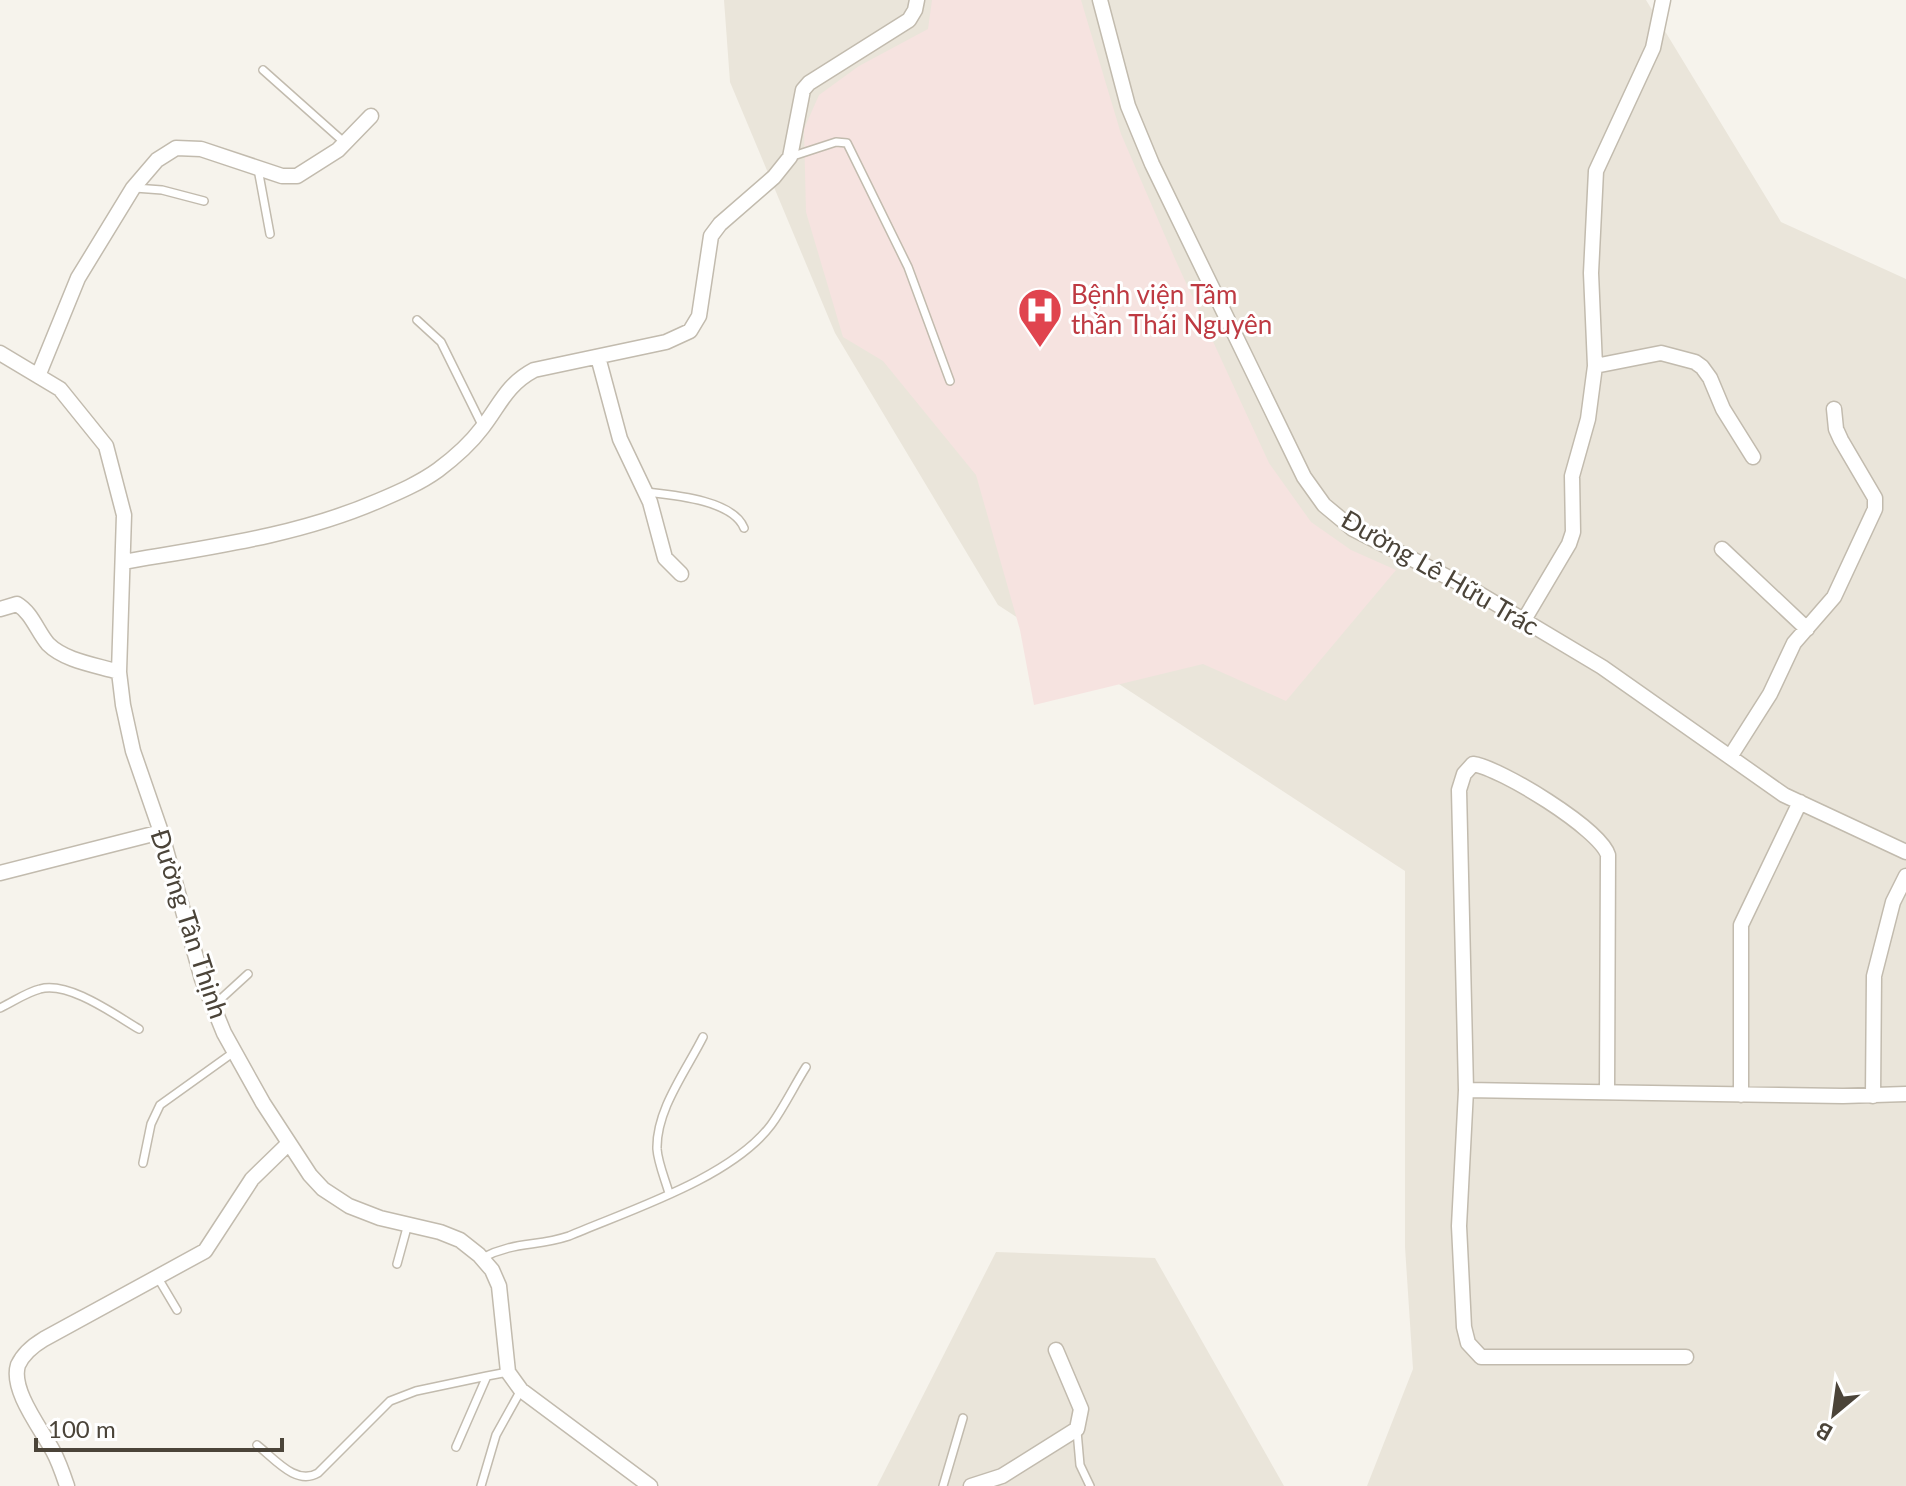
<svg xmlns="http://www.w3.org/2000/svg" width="1906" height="1486" font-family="Lato,sans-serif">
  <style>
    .residential { fill: #eae5da }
    .medical { fill: #f6e3e0 }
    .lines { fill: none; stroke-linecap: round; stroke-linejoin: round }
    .service-casing { stroke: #c2bbae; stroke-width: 10 }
    .minor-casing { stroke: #c2bbae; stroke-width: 17 }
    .service { stroke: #fff; stroke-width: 7 }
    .minor { stroke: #fff; stroke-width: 14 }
    .labels { text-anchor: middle; stroke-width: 6; stroke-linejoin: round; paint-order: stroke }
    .health-label { font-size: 26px; fill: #be3a42; stroke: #fff; text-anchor: start }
    .street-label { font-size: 26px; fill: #4b4439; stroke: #fff }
  </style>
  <rect width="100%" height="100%" fill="#f6f3ec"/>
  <!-- residential -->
  <path class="residential" d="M724,0H1646L1781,222L1906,279V1486H1367L1413,1369L1405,1247V871L998,605L835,333L730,82Z
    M996,1252L1155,1258L1284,1486H877Z"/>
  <!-- medical -->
  <path class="medical" d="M932,0H1081L1121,134L1175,259L1269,463L1311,522L1351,550L1396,570L1286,701L1203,664L1034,705L1020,630L976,475L883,361L843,337L806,212L804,129L819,95L859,66L928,29Z"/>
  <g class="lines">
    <!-- service casing -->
    <g class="service-casing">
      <path id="service" d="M263,70L345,143
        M790,157L836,142L847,143L908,267L950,381
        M258,169L270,234
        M135,188L162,190L204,201
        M417,320L441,342L482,425
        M646,492C673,495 733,500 744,528
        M213,1006L248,974
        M0,1008C13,1002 27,992 40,989C69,981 115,1015 139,1029
        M143,1163L151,1124L160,1105L234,1052
        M669,1193C665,1179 658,1163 657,1149C656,1110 686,1071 703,1037
        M482,1258C515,1241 536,1247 569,1236C630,1210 731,1178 771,1125C784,1107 794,1086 806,1067
        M397,1264L408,1224
        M158,1278L177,1310
        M1077,1431L1080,1465L1090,1486
        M257,1445C275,1459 296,1486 318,1473L390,1401L416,1391L487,1376
        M456,1447L487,1376L508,1372
        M481,1486L496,1435L521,1390
        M943,1486L963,1418"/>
    </g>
    <!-- minor casing -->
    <g class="minor-casing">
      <path id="minor" d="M1100,0L1128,106L1152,164L1304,477L1324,505L1353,529L1473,590L1602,667L1784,795L1906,852
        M0,353L60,389L106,446L124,515L119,672L123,705L133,751L161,832L202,979L224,1033L263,1103L310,1175L323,1189L349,1206L380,1218L440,1232L460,1240L479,1255L492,1270L499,1286L508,1372L521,1390L650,1486
        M598,357L620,439L650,502L665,558L681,574
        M1595,366L1661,353L1695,362L1702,367L1710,378L1723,409L1753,457
        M38,376L78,278L133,188L157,160L176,148L201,149L282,176H297L338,150L371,116
        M1722,549L1807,629
        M123,562C210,547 297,536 378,501C399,492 420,483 438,470C454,458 470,444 482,428C500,405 506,385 534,370L666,342L690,331L699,316L711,236L720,224L774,177L790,157L803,90L809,83L909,20L915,10L917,0
        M0,609L17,604C32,613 37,631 48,644C65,661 96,665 119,672
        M1524,620L1569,544L1573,532L1572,476L1588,419L1595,366L1591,273L1596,171L1653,48L1663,0
        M1730,757L1770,694L1794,643L1834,597L1875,509V498L1841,440L1836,429L1834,409
        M0,873L161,832
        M1466,1090L1843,1096L1906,1094
        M1607,1092L1608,855C1600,829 1501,768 1473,764L1464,774L1459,790L1466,1090L1459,1226L1464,1327L1468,1343L1481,1357H1686
        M1741,1095V925L1800,802
        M1873,1096L1874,976L1893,902L1906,876
        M67,1486C63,1474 59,1462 53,1451C42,1430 10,1390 18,1365C23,1354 34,1345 44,1339L205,1251L252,1179L289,1143
        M971,1486L1002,1476L1077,1429L1081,1409L1056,1350"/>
    </g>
    <!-- service -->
    <use href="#service" class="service"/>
    <!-- minor -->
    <use href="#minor" class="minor"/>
  </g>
  <!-- icons -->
  <defs>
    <g id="hospital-pin" transform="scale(2.3)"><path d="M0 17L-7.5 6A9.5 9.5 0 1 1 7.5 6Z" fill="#e0444e" stroke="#fff"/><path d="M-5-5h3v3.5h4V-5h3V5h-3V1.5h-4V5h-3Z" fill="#fff"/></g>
  </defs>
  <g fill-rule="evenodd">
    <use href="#hospital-pin" x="1040" y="310"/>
  </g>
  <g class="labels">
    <!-- health labels -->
    <g class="health-label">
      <text x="1071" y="304">Bệnh viện Tâm<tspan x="1071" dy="30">thần Thái Nguyên</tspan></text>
    </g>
    <!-- street labels -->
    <g class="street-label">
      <text transform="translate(1440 573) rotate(30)" y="9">Đường Lê Hữu Trác</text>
      <text transform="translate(189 924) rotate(72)" y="9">Đường Tân Thịnh</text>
    </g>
  </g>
  <!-- north arrow -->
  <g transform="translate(1834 1414) rotate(209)" stroke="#ffffff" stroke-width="6" paint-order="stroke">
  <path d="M0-6L14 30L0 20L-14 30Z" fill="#4b4439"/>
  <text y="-12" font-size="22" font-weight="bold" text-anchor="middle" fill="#4b4439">B</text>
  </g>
  <!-- scale -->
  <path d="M36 1438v12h246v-12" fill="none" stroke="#4b4439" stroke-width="4"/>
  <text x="48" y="1438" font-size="24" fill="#4b4439" stroke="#ffffff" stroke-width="6" paint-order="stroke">100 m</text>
</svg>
